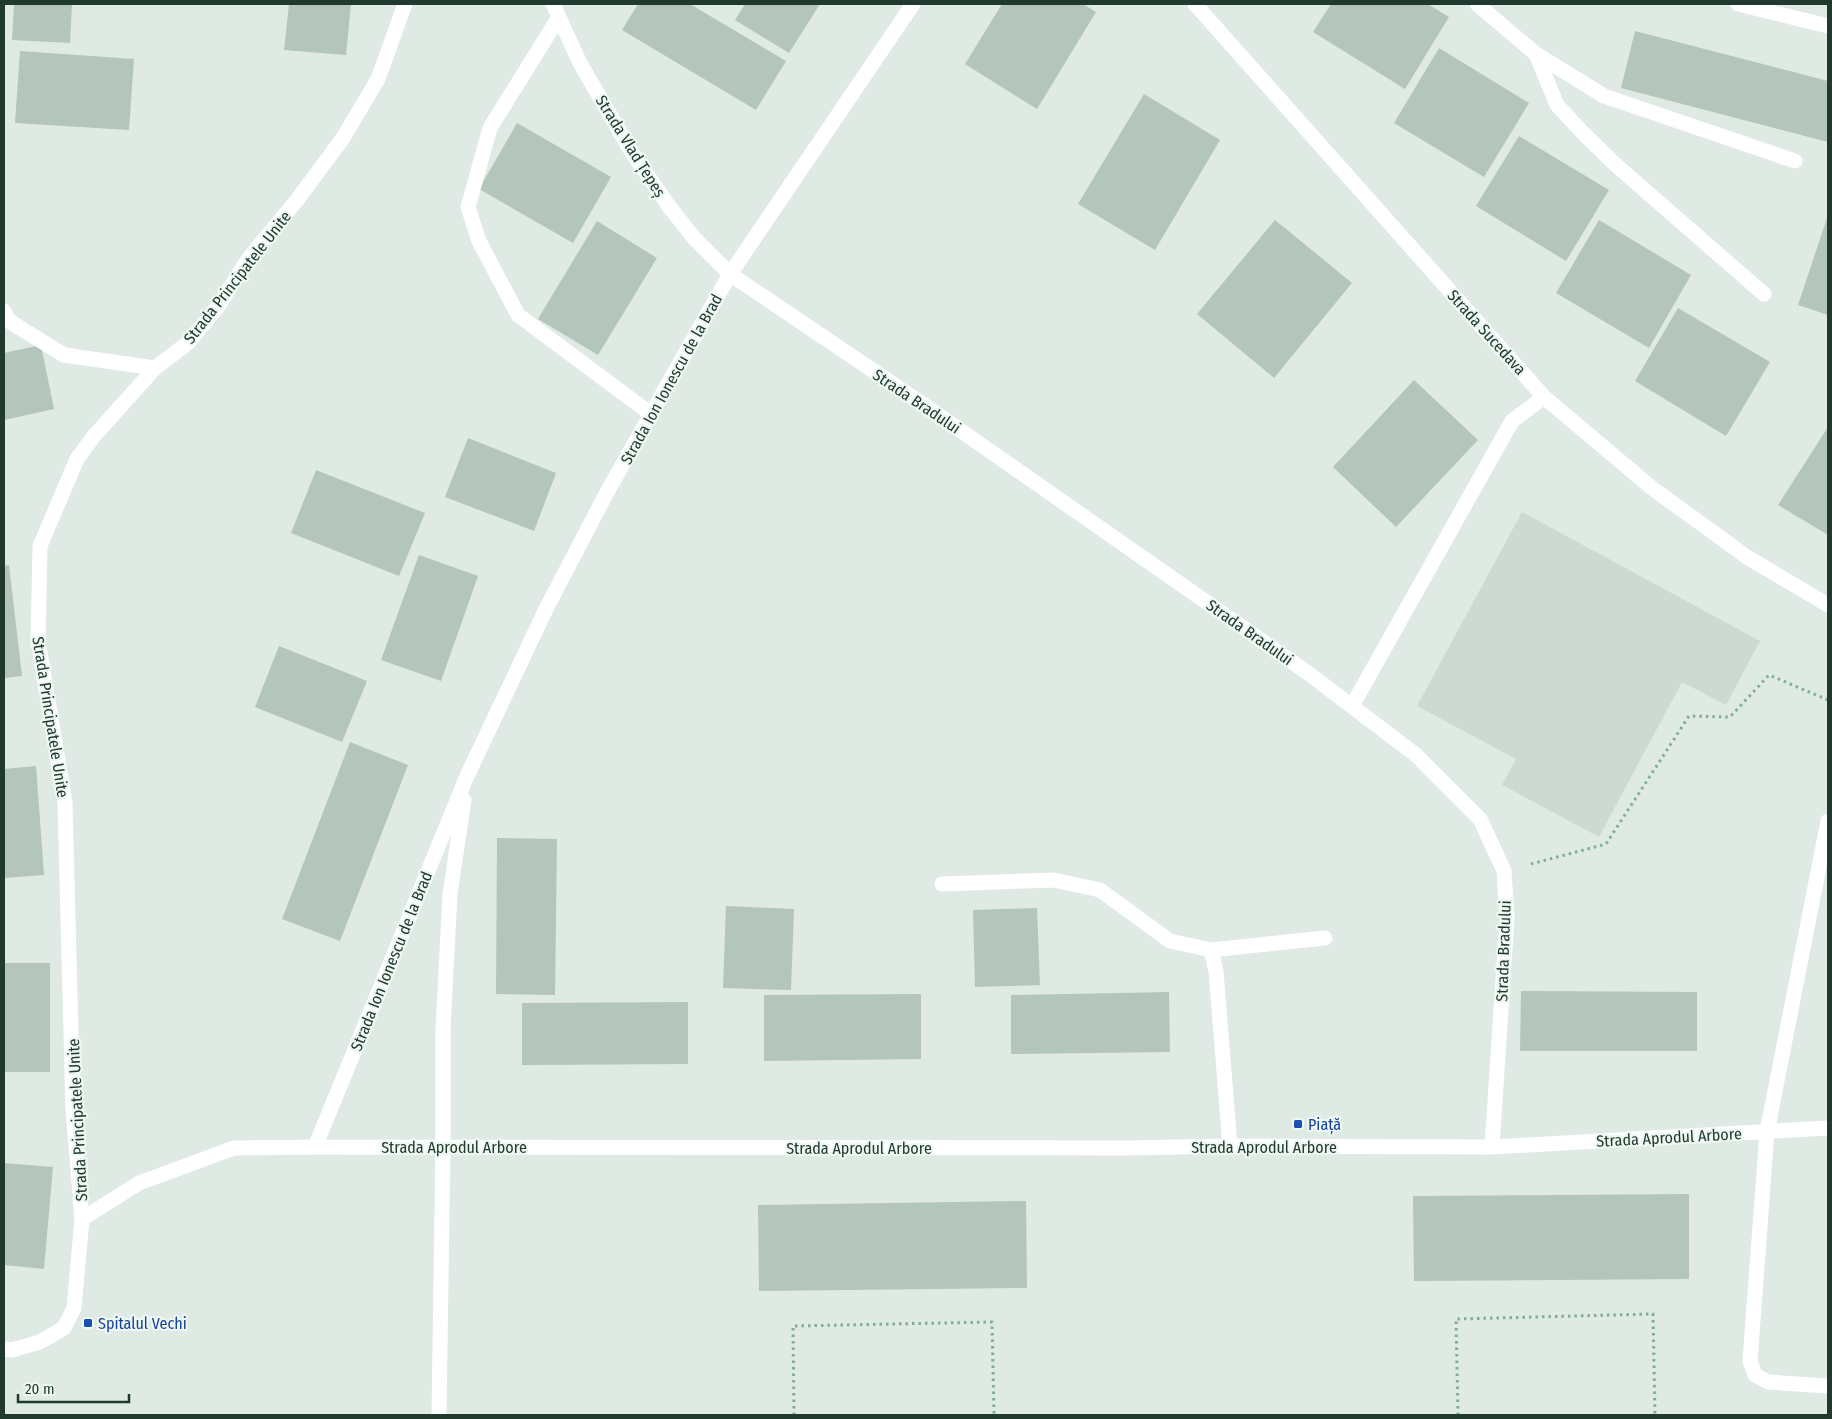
<svg xmlns="http://www.w3.org/2000/svg" width="1832" height="1419" font-family="'Fira Sans Condensed',sans-serif">
  <style>
    .built { fill: #cddad2 }
    .building { fill: #b4c5bc }
    .lines { fill: none; stroke-linecap: round; stroke-linejoin: round }
    .path { stroke: #7eae99; stroke-width: 3; stroke-dasharray: 2.5 4; stroke-linecap: butt }
    .service { stroke: #fff; stroke-width: 15 }
    .minor { stroke: #fff; stroke-width: 15 }
    .tertiary { stroke: #fff; stroke-width: 15 }
    .transit-dot { fill: #1a4fb4; stroke: #eff7f2; stroke-width: 2 }
    .labels { text-anchor: middle; stroke-width: 4.5; stroke-linejoin: round; paint-order: stroke }
    .street-label { font-size: 16px; fill: #203a2f; stroke: #eff7f2 }
    .transit-label { font-size: 16px; fill: #164399; stroke: #eff7f2; text-anchor: start }
  </style>
  <rect width="100%" height="100%" fill="#deeae3"/>
  <!-- built -->
  <path class="built" d="M1522,512L1760,641L1726,705L1682,682L1599,837L1502,785L1516,759L1417,706Z"/>
  <!-- building -->
  <path class="building" d="M14,4H72L70,43L12,40Z
    M289,4H351L346,55L284,50Z
    M638,4H690L786,61L756,110L622,30Z
    M745,4H820L789,53L735,20Z
    M1002,4H1083L1096,12L1037,109L965,64Z
    M1331,4H1428L1449,17L1405,89L1313,32Z
    M1635,31L1828,81V142L1621,88Z
    M1439,48L1529,103L1484,177L1394,123Z
    M20,51L134,59L129,130L15,123Z
    M1144,94L1220,140L1155,250L1078,204Z
    M517,123L611,177L573,243L479,189Z
    M1519,136L1609,190L1566,261L1476,206Z
    M1828,215V315L1798,305Z
    M1275,220L1352,283L1274,378L1197,314Z
    M1599,220L1691,275L1649,348L1556,293Z
    M597,221L657,258L598,355L538,319Z
    M1678,308L1770,362L1726,436L1635,381Z
    M41,345L54,409L4,420V353Z
    M1414,380L1478,440L1396,527L1333,467Z
    M1828,427V535L1778,505Z
    M468,438L556,473L534,531L445,497Z
    M316,470L425,513L399,576L291,533Z
    M419,555L478,576L441,681L381,660Z
    M9,565L22,676L4,678V566Z
    M279,646L367,681L342,742L255,707Z
    M350,742L408,765L340,941L282,919Z
    M36,766L44,875L4,878V769Z
    M497,838L557,839L555,995L496,994Z
    M726,906L794,909L791,990L723,988Z
    M1037,908L1040,985L975,987L973,910Z
    M4,963H50V1072H4Z
    M1521,991L1697,992V1051H1520Z
    M1169,992L1170,1052L1011,1054V995Z
    M921,994V1059L764,1061V995Z
    M688,1002V1064L522,1065V1003Z
    M4,1163L53,1167L44,1269L4,1265Z
    M1689,1194V1279L1414,1281L1413,1196Z
    M1026,1201L1027,1288L759,1291L758,1205Z"/>
  <g class="lines">
    <!-- path -->
    <path class="path" d="M1531,864L1606,844L1689,716L1730,717L1769,675L1828,700
      M794,1415L793,1326L992,1322L994,1415
      M1458,1415L1456,1319L1653,1314L1655,1415"/>
    <!-- service -->
    <path class="service" d="M1477,4L1536,54L1604,96L1795,161
      M1536,54L1557,105L1585,135L1617,166L1764,294
      M1828,821L1767,1132L1750,1361L1755,1375L1768,1382L1828,1386
      M942,884L1054,880L1100,890L1170,941L1211,950L1325,938
      M1211,950L1216,971L1230,1146
      M439,1415L443,1147"/>
    <!-- minor -->
    <path class="minor" d="M553,4L580,63L631,151L668,205L694,238L730,274L924,405L1308,673L1416,755L1480,819L1504,871L1507,918L1492,1147
      M1738,4L1828,26
      M559,17L490,128L468,207L479,241L518,315L651,414
      M4,311L9,321L64,355L155,368
      M1352,706L1512,421L1544,397
      M315,1147L467,776L546,609L606,494L730,274L913,4
      M443,1147V1029L450,894L464,800
      M82,1219L73,1110L65,803L38,641L40,546L77,459L94,436L155,368L188,343L219,305L249,258L297,200L343,138L378,79L405,4
      M4,1349L12,1350L40,1342L64,1328L74,1308L82,1219L139,1183L234,1148L315,1147L1126,1148L1230,1146L1492,1147L1828,1128"/>
    <!-- tertiary -->
    <path class="tertiary" d="M1195,4L1544,397L1652,488L1747,557L1828,605"/>
  </g>
  <!-- markers -->
  <g class="transit-dot">
    <rect x="1293" y="1119" width="10" height="10" rx="2.5"/>
    <rect x="83" y="1318" width="10" height="10" rx="2.5"/>
  </g>
  <g class="labels">
    <!-- street labels -->
    <g class="street-label">
      <text transform="translate(631 146) rotate(58)" y="6">Strada Vlad Țepeș</text>
      <text transform="translate(237 277) rotate(-52)" y="6">Strada Principatele Unite</text>
      <text transform="translate(1487 332) rotate(48)" y="6">Strada Sucedava</text>
      <text transform="translate(671 379) rotate(-61)" y="6">Strada Ion Ionescu de la Brad</text>
      <text transform="translate(917 401) rotate(34)" y="6">Strada Bradului</text>
      <text transform="translate(1250 632) rotate(35)" y="6">Strada Bradului</text>
      <text transform="translate(51 717) rotate(81)" y="6">Strada Principatele Unite</text>
      <text transform="translate(1503 951) rotate(-88)" y="6">Strada Bradului</text>
      <text transform="translate(391 961) rotate(-68)" y="6">Strada Ion Ionescu de la Brad</text>
      <text transform="translate(77 1120) rotate(-93)" y="6">Strada Principatele Unite</text>
      <text transform="translate(1669 1137) rotate(-3)" y="6">Strada Aprodul Arbore</text>
      <text x="454" y="1153">Strada Aprodul Arbore</text>
      <text x="1264" y="1153">Strada Aprodul Arbore</text>
      <text x="859" y="1154">Strada Aprodul Arbore</text>
    </g>
    <!-- transit labels -->
    <g class="transit-label">
      <text x="1308" y="1130">Piață</text>
      <text x="98" y="1329">Spitalul Vechi</text>
    </g>
  </g>
  <!-- border -->
  <rect width="1832" height="1419" fill="none" stroke="#203a2f" stroke-width="10"/>
  <!-- scale -->
  <path d="M18 1394v8h111v-8" fill="none" stroke="#203a2f" stroke-width="2.5"/>
  <text x="25" y="1394" font-size="15" fill="#203a2f" stroke="#eff7f2" stroke-width="4" paint-order="stroke">20 m</text>
</svg>
